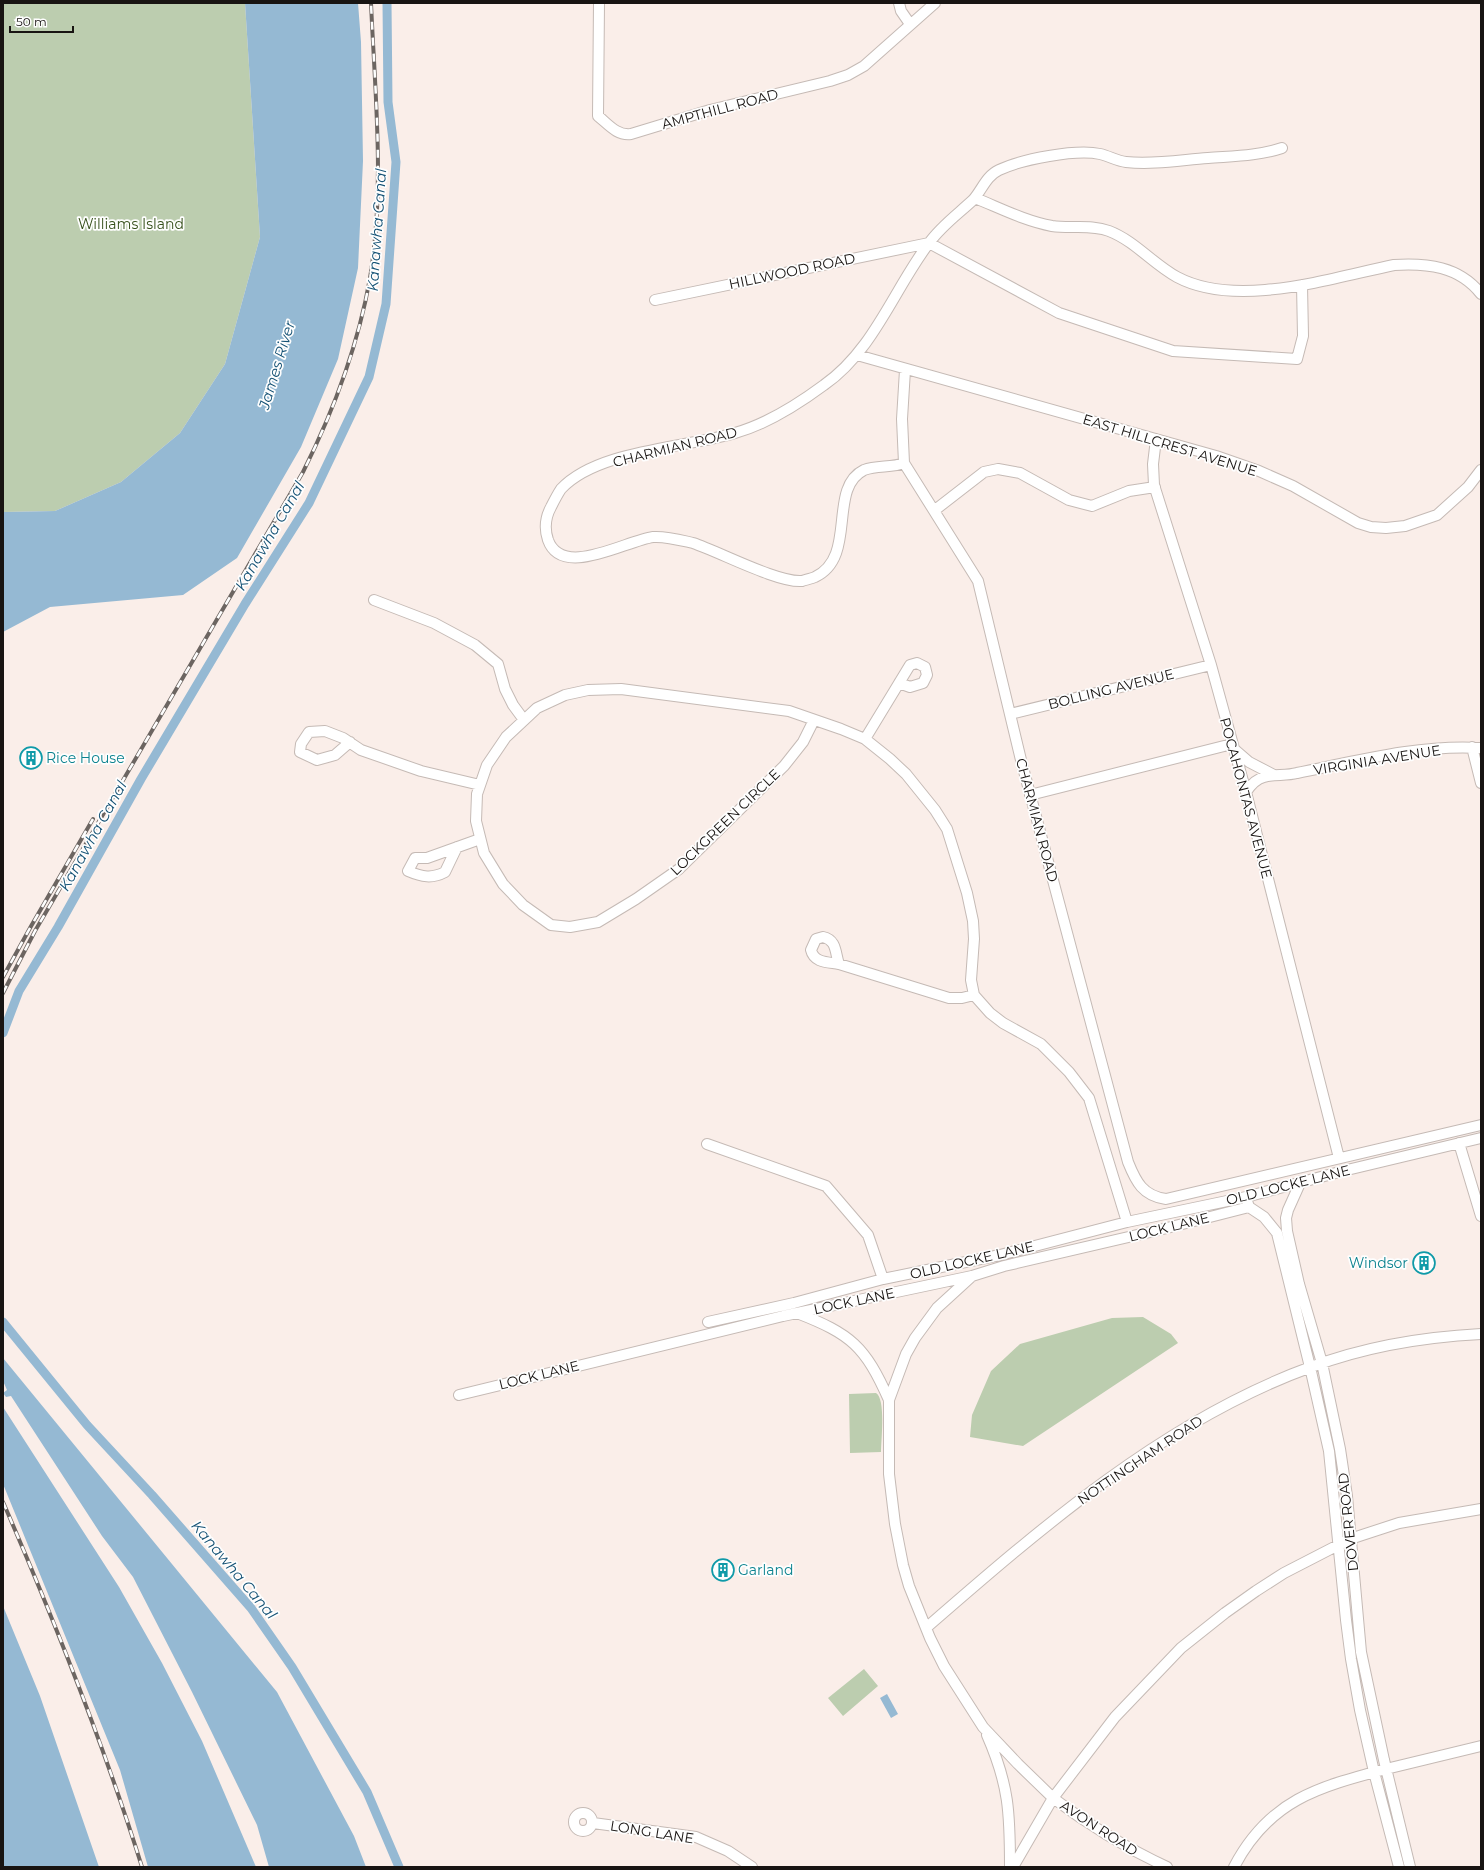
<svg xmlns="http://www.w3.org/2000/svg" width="1484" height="1870" font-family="Montserrat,sans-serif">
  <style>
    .green { fill: #bccdaf }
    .water { fill: #95b9d3 }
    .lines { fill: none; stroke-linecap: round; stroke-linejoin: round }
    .canal { stroke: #95b9d3; stroke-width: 9 }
    .minor-casing { stroke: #c5bab5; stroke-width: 12 }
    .minor { stroke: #fff; stroke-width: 10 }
    .rail-casing { stroke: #6c6561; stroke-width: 4 }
    .rail { stroke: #fefefe; stroke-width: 2.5; stroke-dasharray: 8; stroke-linecap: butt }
    .labels { text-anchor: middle; stroke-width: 3.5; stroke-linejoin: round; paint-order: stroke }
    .street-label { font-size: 14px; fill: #181412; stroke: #fefefe }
    .park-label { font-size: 14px; fill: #36501b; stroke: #fefefe }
    .culture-label { font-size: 14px; fill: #0d838f; stroke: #fefefe; text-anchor: start }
    .water-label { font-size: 15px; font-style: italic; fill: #155275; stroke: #fefefe }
  </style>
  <rect width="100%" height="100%" fill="#faeee9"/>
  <!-- green -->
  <path class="green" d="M3,3H245L260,237L225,364L180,433L121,482L55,511L3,512Z
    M1143,1317L1171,1334L1178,1343L1023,1446L970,1437L972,1415L991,1371L1020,1344L1112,1318Z
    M876,1393C886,1399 881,1440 881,1452L850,1453L849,1394Z
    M864,1669L878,1686L843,1716L828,1698Z"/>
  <!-- water -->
  <path class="water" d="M245,3H358L361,42L363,161L358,268L338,359L301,447L237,558L183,595L50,607L3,632V512L55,511L121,482L180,433L225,364L260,237Z
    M3,1358L277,1692L354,1836L366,1867H269L257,1825L192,1692L133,1577L102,1536L11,1396L6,1397L3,1393L7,1390L3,1381Z
    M3,1407L119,1587L162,1663L202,1741L256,1867H148L120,1770L3,1484Z
    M3,1606L40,1696L99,1867H3Z
    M887,1694L898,1714L891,1718L880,1698Z"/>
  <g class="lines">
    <!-- canal -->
    <path class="canal" d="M3,1033L19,991L58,927L141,779L245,604L309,503L369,377L386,304L396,162L388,102L387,3
      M3,1322L87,1425L152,1495L251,1608L292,1667L367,1792L399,1867"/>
    <!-- minor casing -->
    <g class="minor-casing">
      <path id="minor" d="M599,3L598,116C608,124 617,136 631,134L710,110L830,81L848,75L864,66L935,3
        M899,3L901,11L910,24
        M975,198C1000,208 1025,221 1052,226C1071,229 1091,224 1109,231C1135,241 1153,264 1177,277C1237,309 1331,278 1394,265C1427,263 1459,266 1481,294
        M929,243L1059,313L1173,351L1297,359L1303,336L1302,285
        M655,300L929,243
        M857,355L1216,456L1259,471L1293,486L1358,523L1371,527L1386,528L1405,526L1437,515L1468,487L1481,470
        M905,370L902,419L904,463L978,581L1021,760L1128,1162C1136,1182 1143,1196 1166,1199L1481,1125
        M1156,439L1153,464L1154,485L1211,665L1246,792L1339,1158
        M904,463C892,468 877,465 864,470C827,488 858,557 815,577C813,578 805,580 802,581C778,583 720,552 693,543C680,540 666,536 653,537C625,541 562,579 548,540C544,528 545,518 551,507C554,501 557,495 561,489C597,450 685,448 735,433C767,424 797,405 824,385C874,350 894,289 929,243C941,226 958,214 973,200C982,190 986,176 999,170C1022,159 1076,149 1100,154C1109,156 1117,161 1126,162C1153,165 1181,160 1208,158C1233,156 1258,156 1282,148
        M935,510L984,472L998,469L1020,473L1069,500L1092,506L1129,491L1155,487
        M374,600L434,623L475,645L498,664L505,689L513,705L524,720
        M1010,714L1211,665
        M814,720L803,742L784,766L679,869L636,899L598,922L570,927L551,925L523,905L503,884L484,853L476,821L477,794L487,765L506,737L537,708L565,695L588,690L621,689L789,711L841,729L865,739L890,759L906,774L935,810L947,829L967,893L973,921L974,939L971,980L974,995L990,1013L1003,1023L1041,1044L1069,1072L1089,1098L1127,1222
        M865,739L910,665L917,663L925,667L927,675L923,683L910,687L899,683
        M350,742L335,755L317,760L300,752L301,744L309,732L325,731L343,738L361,750L421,771L480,785
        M1472,747L1481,783
        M1234,749L1249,762L1274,775
        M1246,792C1250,786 1256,779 1264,777C1274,774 1286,776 1297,773C1356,761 1421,744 1481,748
        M1030,795L1232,744
        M457,847L445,872C432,879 422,877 408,871L415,858H427L480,839
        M839,964C835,953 837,940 823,937L816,939L811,950C814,963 828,962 839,964L949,998H962L974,995
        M1459,1143L1481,1216
        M707,1144L826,1186L868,1235L883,1279
        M1301,1181L1288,1210L1286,1218L1287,1231L1299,1284L1322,1363L1340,1449L1347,1496L1361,1652L1384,1760L1410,1867
        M1247,1201L1249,1207L1264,1217L1277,1233L1310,1367L1329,1451L1346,1620L1351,1659L1360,1710L1374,1772L1399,1867
        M972,1276L937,1308L915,1338L906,1354L889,1400V1474L895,1524L903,1565L909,1586L930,1638L944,1666L983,1727L1018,1764L1053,1798L1013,1867
        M797,1313C851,1334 865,1346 889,1400
        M708,1322L794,1303L883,1279L1000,1255L1127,1222L1246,1197L1347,1170L1481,1138
        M459,1395L783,1316L972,1276L1004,1266L1163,1229L1249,1207
        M926,1628C1041,1528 1165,1420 1311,1367C1364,1347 1424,1337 1481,1334
        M987,1735C1009,1785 1010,1813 1010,1867
        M574 1822a9 9 0 1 1 18 0a9 9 0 1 1-18 0Z
        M593,1823L696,1837L728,1851L752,1867
        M1167,1867C1126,1848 1089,1825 1053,1798L1115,1717L1181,1648L1225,1613L1256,1591L1284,1573L1350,1539L1399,1523L1481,1509
        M1234,1867C1269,1800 1318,1787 1386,1769C1418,1761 1449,1754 1481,1746"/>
    </g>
    <!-- minor -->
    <use href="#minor" class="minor"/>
    <!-- rail casing -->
    <g class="rail-casing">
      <path id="rail" d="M3,977L30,928L93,819
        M3,993L35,931L303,472C334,410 358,346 370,278C385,188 375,94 371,3
        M3,1502C55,1622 103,1742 142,1867"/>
    </g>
    <!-- rail -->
    <use href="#rail" class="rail"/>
  </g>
  <!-- icons -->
  <defs>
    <g id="building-ring" transform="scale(1.15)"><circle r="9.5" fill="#fefefe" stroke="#0f9aa8" stroke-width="1.5"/><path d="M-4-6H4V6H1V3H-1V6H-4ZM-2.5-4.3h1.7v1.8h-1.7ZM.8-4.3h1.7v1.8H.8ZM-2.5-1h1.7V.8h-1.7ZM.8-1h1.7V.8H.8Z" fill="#0f9aa8"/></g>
  </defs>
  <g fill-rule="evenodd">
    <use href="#building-ring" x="31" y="758"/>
    <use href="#building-ring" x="1424" y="1263"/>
    <use href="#building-ring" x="723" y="1570"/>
  </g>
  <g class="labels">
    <!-- street labels -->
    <g class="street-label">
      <text transform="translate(720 109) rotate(-15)" y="5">AMPTHILL ROAD</text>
      <text transform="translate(792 271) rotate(-12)" y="5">HILLWOOD ROAD</text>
      <text transform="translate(1170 445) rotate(17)" y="5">EAST HILLCREST AVENUE</text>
      <text transform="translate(675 447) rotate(-14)" y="5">CHARMIAN ROAD</text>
      <text transform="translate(1111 689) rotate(-14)" y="5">BOLLING AVENUE</text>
      <text transform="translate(1377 760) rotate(-9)" y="5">VIRGINIA AVENUE</text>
      <text transform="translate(1246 798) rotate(75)" y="5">POCAHONTAS AVENUE</text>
      <text transform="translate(1037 820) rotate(75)" y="5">CHARMIAN ROAD</text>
      <text transform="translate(725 822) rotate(-44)" y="5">LOCKGREEN CIRCLE</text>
      <text transform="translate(1288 1185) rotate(-14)" y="5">OLD LOCKE LANE</text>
      <text transform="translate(1169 1227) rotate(-14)" y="5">LOCK LANE</text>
      <text transform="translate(972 1260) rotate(-13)" y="5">OLD LOCKE LANE</text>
      <text transform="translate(854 1301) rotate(-12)" y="5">LOCK LANE</text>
      <text transform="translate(539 1375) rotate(-14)" y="5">LOCK LANE</text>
      <text transform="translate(1140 1460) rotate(-34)" y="5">NOTTINGHAM ROAD</text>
      <text transform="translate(1348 1522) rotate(-96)" y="5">DOVER ROAD</text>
      <text transform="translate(1099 1828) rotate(33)" y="5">AVON ROAD</text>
      <text transform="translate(652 1832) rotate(9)" y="5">LONG LANE</text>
    </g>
    <!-- park labels -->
    <g class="park-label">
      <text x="131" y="229">Williams Island</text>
    </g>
    <!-- culture labels -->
    <g class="culture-label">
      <text x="46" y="763">Rice House</text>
      <text x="1408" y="1268" text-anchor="end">Windsor</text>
      <text x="738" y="1575">Garland</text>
    </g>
    <!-- water labels -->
    <g class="water-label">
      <text transform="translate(377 230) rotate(-86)" y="5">Kanawha Canal</text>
      <text transform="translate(277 365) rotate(-73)" y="5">James River</text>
      <text transform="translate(270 536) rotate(-60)" y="5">Kanawha Canal</text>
      <text transform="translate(93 836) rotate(-61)" y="5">Kanawha Canal</text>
      <text transform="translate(234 1570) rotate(50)" y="5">Kanawha Canal</text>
    </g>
  </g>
  <!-- border -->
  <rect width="1484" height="1870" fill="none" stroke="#181412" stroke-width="8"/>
  <!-- scale -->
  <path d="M10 26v6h63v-6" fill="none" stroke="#181412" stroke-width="2"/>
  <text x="16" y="26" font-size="12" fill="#181412" stroke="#fefefe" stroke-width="3" paint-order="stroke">50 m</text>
</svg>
